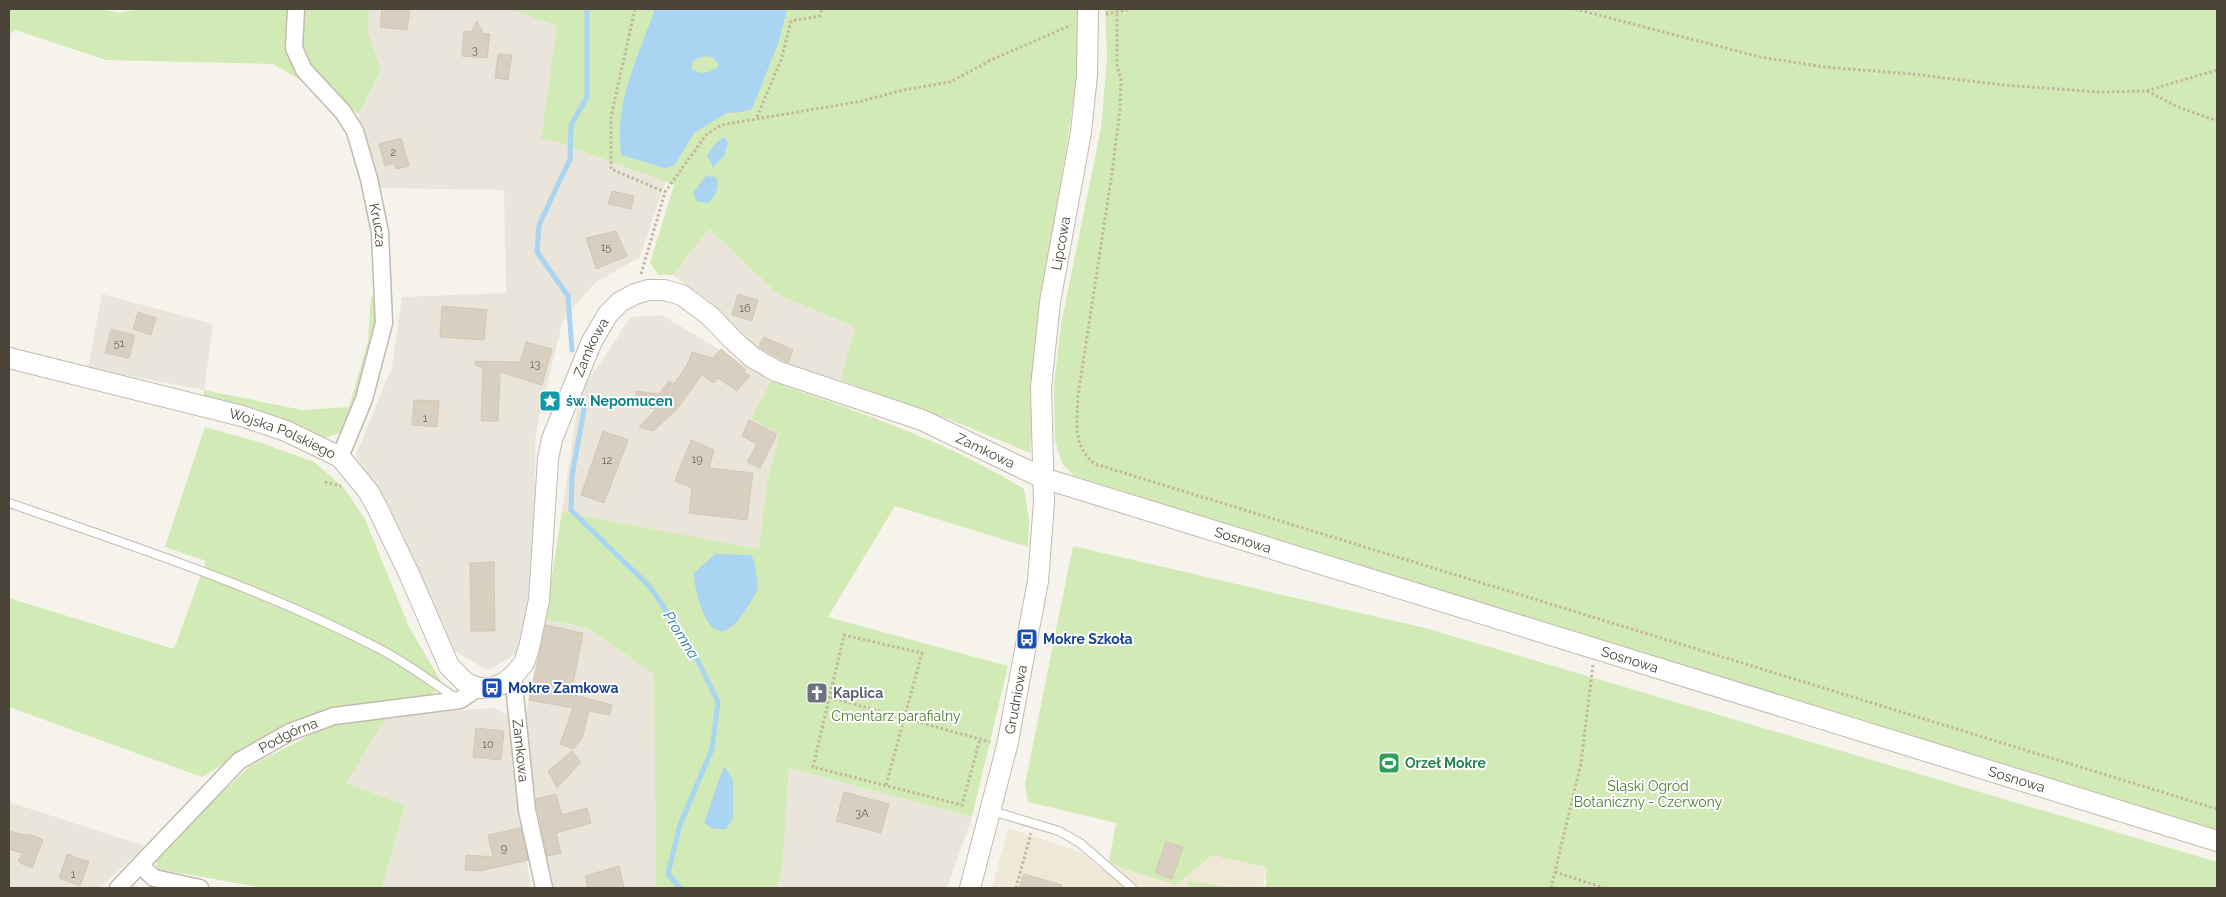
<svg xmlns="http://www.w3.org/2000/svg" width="2226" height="897" font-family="Raleway,sans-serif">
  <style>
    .residential { fill: #eae5da }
    .education { fill: #efe8d6 }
    .green { fill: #d2eab5 }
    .water { fill: #a9d4f2; fill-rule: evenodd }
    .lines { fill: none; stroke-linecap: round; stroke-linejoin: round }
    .stream { stroke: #a9d4f2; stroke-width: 5 }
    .building { fill: #d8cfc1; stroke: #d3c7b4 }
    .service-casing { stroke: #c2bbae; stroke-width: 10 }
    .minor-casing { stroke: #c2bbae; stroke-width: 19 }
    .tertiary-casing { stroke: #c2bbae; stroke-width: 22 }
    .path { stroke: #c4b79f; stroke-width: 3; stroke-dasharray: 2.5 2.5; stroke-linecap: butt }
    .service { stroke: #fff; stroke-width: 8 }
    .minor { stroke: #fff; stroke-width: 16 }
    .tertiary { stroke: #fff; stroke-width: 20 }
    .labels { text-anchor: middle; stroke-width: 4; stroke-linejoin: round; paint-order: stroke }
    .number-label { font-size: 11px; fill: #6e675b }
    .street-label { font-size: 14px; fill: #4b4439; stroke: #fff }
    .culture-label { font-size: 14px; font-weight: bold; fill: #0d838f; stroke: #fff; text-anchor: start }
    .transit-label { font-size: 14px; font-weight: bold; fill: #164399; stroke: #fff; text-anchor: start }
    .worship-label { font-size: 14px; font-weight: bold; fill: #5b616d; stroke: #fff; text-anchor: start }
    .park-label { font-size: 14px; fill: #4a7f2a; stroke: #fff }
    .leisure-label { font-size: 14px; font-weight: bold; fill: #27864d; stroke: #fff; text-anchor: start }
    .water-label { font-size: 15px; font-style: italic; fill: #2e7ab2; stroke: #fff }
  </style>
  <rect width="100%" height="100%" fill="#f6f3ec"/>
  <!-- residential -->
  <path class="residential" d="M369,9H509L557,26L541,139L554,141L665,182L640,257L595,283L563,320L539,417L535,443V581L518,652L488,671L455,651L356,455L392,367L402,297L506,293L504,190L377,188L361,133L359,114L381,70L368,33Z
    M709,229L779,295L855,327L840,380L771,361L746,343L711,302L673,275Z
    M102,294L213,324L204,390L88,368Z
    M662,315L771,381L751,418L779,434L767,482L759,549L562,512L577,410L586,383L610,349L630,317Z
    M545,619L587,628L654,674L656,888H550L528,779L525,718Z
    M493,708L511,716L519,814L531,888H382L405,805L346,783L388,715Z
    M789,768L972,817L947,888H776L782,869Z
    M9,802L145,846L100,888H9Z"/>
  <!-- education -->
  <path class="education" d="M1008,828L1083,853L1100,869L1109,861L1121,868L1176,885L1212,855L1266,867L1263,888H992Z"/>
  <!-- green -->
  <path class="green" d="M9,9H99L119,13L144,9H369L368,33L381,70L359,114L273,64L106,60L15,30L9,35Z
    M509,9H1080L1082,43L1035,357L1030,453L961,424L840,380L855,327L779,295L709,229L673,275H659L650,263L674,185L554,141L541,139L557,26Z
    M1105,9H2217V831L1828,713L1074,476L1062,463L1055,441L1054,385L1061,325L1101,128L1107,58Z
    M371,297H380L379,332L353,418L339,433L321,439L204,397V390L302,410L349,407L368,341Z
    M771,381C858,412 945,440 1024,489L1029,520L1028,547L895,506L828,617L1008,666L972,817L789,768L782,869L777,888H656L654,674L587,628L545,619L562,512L759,549L767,482L779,434L751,418Z
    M205,427L262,443L314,462L344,488L365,519L409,627L445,688L428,695L330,711L263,740L202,777L9,707V598L174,649L206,561L165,547Z
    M1073,546L1425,628L2217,862V888H1266V867L1212,855L1176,885L1121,868L1109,861L1116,823L1028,802L1025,784Z
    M388,715L346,783L405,805L382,888H264L157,869L156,856L250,766L338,721Z
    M1189,881L1236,888H1188Z"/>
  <!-- water -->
  <path class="water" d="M655,9H787L779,41L752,109L742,112L727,113L694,133L674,166L665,168L621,155C614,101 638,58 655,9ZM706,56L714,58L719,66C709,73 702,76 692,69V63L696,59Z
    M724,137L728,142L724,156L713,167L707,155L715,144Z
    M706,176L716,177C720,188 716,195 708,203L696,201L693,193Z
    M715,554L751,555L755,563L758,590C750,602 740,624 726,630C705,639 694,587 694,573Z
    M724,766L733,780V818L726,829H713L704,823Z"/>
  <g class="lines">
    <!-- stream -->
    <path class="stream" d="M572,350L568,296L537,252L539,225L570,159L571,125L587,97V9
      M585,404L572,476L571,510L650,587L691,647L718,702L712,749L680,825L668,874L680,888"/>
  </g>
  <!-- building -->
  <path class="building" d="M382,9H410L407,30L380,27Z
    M477,21L483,33L490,34L487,58L462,56L464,31L471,32Z
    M498,54L512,55L508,80L495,78Z
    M401,138L409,166L396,169L394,163L385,166L379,144Z
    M612,191L634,196L631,209L608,204Z
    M616,231L627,256L596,269L586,238Z
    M738,294L758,300L752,321L732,315Z
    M442,306L487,310L484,340L440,337Z
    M138,312L156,318L151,335L133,329Z
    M111,329L135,335L129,358L105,353Z
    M764,337L793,350L788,363L759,347Z
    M526,342L552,349L542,385L500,372L498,421H481L483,368L475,365L476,361L520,362Z
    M721,349L746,370L744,372L750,376L737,391L718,378L714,383L702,375L676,410L653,431L639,427L656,409L634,405L636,391L659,394L669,381L674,384L687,365L692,352L713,358Z
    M414,400L439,401L437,427L412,425Z
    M749,420L777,434L760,468L747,462L757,444L742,436Z
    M603,431L628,440L604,503L581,495Z
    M691,440L714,450L709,468L753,473L747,520L689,513L692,488L675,481Z
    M494,562L495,631H471L470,563Z
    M546,625L583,633L571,694L612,705L610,715L589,711L582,738L573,749L560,744L573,708L529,700Z
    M812,685L825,688L821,701L809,698Z
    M476,728L504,731L501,760L473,757Z
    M572,751L581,762L557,788L548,771Z
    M844,792L889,804L881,833L836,821Z
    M556,794L562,815L587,808L591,823L556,833L561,853L547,856L536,799Z
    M521,828L528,860L480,871L465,870L466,855L493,857L488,835Z
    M9,831L28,836L29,834L43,840L32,868L18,862L22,853L9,849Z
    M1166,842L1183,847L1172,879L1155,873Z
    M67,854L89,862L80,886L59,878Z
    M619,866L624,888H588L585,876Z
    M1024,874L1062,885L1061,888H1019Z"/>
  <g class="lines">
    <!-- service casing -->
    <g class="service-casing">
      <path id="service" d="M9,503C133,546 259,587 376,647C404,661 430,681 456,698
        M992,811L1059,831L1080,843L1132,888"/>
    </g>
    <!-- minor casing -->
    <g class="minor-casing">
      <g id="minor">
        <path id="s1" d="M296,9L294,48L304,70L343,112L355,131L369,179L380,232L384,323L364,399L340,457"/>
        <path id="s2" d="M513,676L527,810L544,888"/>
        <path d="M141,866L154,878L200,888"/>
        <path id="s3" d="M118,888L239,761L290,732L334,716L460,700L478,688"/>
      </g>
    </g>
    <!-- tertiary casing -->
    <g class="tertiary-casing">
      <g id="tertiary">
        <path id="s4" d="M9,358L242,416L286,431L340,457L368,491L377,507L410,576L449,666L466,683L478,688H492L504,683L513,676L524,663L529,648L539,600L548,459L552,439L592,341L608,314L620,302L635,294L648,290H664L682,295L710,316L733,340L752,357L776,371L922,420L1043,478L2217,841"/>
        <path id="s5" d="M970,888L1007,746L1038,581L1044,502L1041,387L1050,302L1081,132L1087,75L1088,9"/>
      </g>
    </g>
    <!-- path -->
    <path class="path" d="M635,9L611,117V169L665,192
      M1117,9V65L1121,79L1120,110L1112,173L1078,396C1077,422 1072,446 1095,464L2217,809
      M1575,9L1760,57L1825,67L1912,74L2003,85L2099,92L2146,91L2217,70
      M1106,14L1130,9
      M2147,91L2178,107L2217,121
      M757,117L781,60L791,21L820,16L822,9
      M641,274L665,192L706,135L721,125L862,101L903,90L950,82L991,60L1071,25
      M325,482L341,486
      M825,696L990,742
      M886,785L922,653L844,635L813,767L962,805L980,739
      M1555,872L1604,888
      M1016,888L1031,833
      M1551,888L1581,763L1593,665"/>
    <!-- service -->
    <use href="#service" class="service"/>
    <!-- minor -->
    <use href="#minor" class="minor"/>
    <!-- tertiary -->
    <use href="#tertiary" class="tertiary"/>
  </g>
  <!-- icons -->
  <defs>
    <g id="sight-square" transform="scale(1.125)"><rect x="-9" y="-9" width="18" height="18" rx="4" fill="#0f9aa8" stroke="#fff"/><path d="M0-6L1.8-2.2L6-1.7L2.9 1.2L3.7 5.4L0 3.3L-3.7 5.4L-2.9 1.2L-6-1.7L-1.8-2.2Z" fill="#fff"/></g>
    <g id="bus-square" transform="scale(1.125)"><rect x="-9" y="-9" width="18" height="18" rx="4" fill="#1a4fb4" stroke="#fff"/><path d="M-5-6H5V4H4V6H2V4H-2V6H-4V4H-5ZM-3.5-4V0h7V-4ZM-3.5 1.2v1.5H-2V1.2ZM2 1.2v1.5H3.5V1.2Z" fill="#fff"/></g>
    <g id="church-square" transform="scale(1.125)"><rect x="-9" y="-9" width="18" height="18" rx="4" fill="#6b7280" stroke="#fff"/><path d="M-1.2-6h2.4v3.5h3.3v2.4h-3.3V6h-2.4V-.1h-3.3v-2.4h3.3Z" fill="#fff"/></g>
    <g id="stadium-square" transform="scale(1.125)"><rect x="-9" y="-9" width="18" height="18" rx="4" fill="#2e9e5b" stroke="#fff"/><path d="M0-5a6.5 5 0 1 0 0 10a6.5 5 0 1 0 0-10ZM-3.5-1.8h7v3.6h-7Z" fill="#fff"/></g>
  </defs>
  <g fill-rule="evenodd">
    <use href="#sight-square" x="550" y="401"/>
    <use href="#bus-square" x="1027" y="639"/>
    <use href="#bus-square" x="492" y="688"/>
    <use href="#church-square" x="817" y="693"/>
    <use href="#stadium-square" x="1389" y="763"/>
  </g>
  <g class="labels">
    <!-- number labels -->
    <g class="number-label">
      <text x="475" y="54">3</text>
      <text x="393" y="156">2</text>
      <text x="606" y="251">15</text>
      <text x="745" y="312">16</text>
      <text x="119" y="347">51</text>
      <text x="535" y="368">13</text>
      <text x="425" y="422">1</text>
      <text x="697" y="463">19</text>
      <text x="607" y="464">12</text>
      <text x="488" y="748">10</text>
      <text x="862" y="817">3A</text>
      <text x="504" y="852">9</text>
      <text x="73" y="878">1</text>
    </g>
    <!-- street labels -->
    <g class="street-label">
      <text dy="5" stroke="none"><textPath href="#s1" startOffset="240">Krucza</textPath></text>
      <text dy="5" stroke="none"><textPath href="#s5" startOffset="654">Lipcowa</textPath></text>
      <text dy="5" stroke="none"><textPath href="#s4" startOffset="1002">Zamkowa</textPath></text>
      <text dy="5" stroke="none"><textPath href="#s4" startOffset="284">Wojska Polskiego</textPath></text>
      <text dy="5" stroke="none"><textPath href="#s4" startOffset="1468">Zamkowa</textPath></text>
      <text dy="5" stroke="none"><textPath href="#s4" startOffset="1741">Sosnowa</textPath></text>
      <text dy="5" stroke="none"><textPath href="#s4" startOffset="2146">Sosnowa</textPath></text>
      <text dy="5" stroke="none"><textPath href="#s5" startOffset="194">Grudniowa</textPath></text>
      <text dy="5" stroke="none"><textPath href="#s3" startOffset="231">Podgórna</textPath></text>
      <text dy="5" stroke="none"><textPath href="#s2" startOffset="75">Zamkowa</textPath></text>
      <text dy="5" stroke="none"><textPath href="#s4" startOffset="2551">Sosnowa</textPath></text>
    </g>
    <!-- culture labels -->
    <g class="culture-label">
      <text x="566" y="406">św. Nepomucen</text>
    </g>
    <!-- transit labels -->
    <g class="transit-label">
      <text x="1043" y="644">Mokre Szkoła</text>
      <text x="508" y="693">Mokre Zamkowa</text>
    </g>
    <!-- worship labels -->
    <g class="worship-label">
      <text x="833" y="698">Kaplica</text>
    </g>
    <!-- park labels -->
    <g class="park-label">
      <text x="896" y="721">Cmentarz parafialny</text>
      <text x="1648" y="791">Śląski Ogród<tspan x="1648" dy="16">Botaniczny - Czerwony</tspan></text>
    </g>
    <!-- leisure labels -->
    <g class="leisure-label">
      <text x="1405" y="768">Orzeł Mokre</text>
    </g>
    <!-- water labels -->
    <g class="water-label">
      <text transform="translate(681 635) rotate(58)" y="5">Promna</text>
    </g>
  </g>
  <!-- border -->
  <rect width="2226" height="897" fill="none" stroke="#4b4439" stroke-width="20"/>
</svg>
